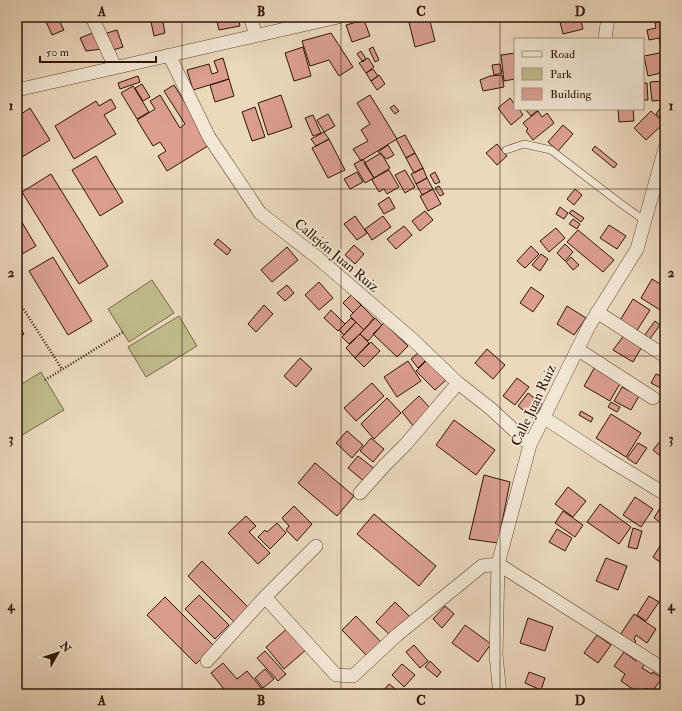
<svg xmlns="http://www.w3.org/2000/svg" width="682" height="711" font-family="'IM FELL Double Pica',serif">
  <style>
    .green { fill: #c0bc8c; stroke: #766949 }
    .building { fill: #db9e91; stroke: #2d1606 }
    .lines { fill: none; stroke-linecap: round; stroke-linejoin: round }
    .lane-casing { stroke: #5c4634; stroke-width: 8 }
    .street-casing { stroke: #5c4634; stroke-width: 14 }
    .path { stroke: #2d1606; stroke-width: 2.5; stroke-dasharray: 1 2; stroke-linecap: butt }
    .lane { stroke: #f2e6d4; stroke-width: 7 }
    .street { stroke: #f2e6d4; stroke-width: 13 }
    .grid { fill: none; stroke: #2d1606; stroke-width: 1; stroke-opacity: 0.55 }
    .labels { text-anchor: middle; stroke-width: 3.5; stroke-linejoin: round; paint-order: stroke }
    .street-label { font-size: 14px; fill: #2d1606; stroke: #f2e6d4 }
    .neatline { fill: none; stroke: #2d1606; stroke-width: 1.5 }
    .grid-label { font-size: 13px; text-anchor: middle; font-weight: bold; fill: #2d1606 }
  </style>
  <rect width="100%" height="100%" fill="#ebd8bd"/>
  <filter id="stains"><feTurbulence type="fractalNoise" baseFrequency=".005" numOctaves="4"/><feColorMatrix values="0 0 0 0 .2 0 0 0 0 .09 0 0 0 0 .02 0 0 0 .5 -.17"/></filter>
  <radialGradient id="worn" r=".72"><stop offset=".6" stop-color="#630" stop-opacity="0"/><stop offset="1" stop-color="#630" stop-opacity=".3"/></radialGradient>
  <!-- green -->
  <path class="green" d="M152,280L174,313L129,342L108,309Z
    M179,316L197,346L146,377L128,347Z
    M41,372L64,410L17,438V387Z"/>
  <!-- building -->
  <path class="building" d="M44,17H64L65,18L59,20L64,30L52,35Z
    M150,17H162L165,33L154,36Z
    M219,17H238L240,26L219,30L216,18Z
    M413,17H429L435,41L415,47L408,18Z
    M564,17H580L583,29L563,34L559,18Z
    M364,20L370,36L352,42L346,25Z
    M665,21V46L661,47L659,38L649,40L647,30L656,28L655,23Z
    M117,30L123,47L113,50L107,33Z
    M95,32L102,49L86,51L80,38Z
    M331,33L353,67L339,76L329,60L310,66L302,41Z
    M303,47L311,76L294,81L285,53Z
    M373,47L379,60L375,62L369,49Z
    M361,51L366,59L363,62L357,54Z
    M665,52V72L648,76L644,56Z
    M515,53V79L504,81L501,55Z
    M223,58L229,79L193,90L187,70L209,64L212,74L218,72L214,61Z
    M368,58L374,67L366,73L359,63Z
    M500,64L502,73L494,75L492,65Z
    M373,69L378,76L371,81L366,73Z
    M379,75L385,84L377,90L371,81Z
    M502,75L504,87L483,91L480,80L490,76Z
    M138,76L140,82L120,89L118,83Z
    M229,79L234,96L215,102L210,85Z
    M665,81V100L652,101L650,82Z
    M643,83H647L648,100H643Z
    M142,84L150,97L143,101L135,88Z
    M174,85L211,144L167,171L158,156L166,151L160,142L153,146L137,120L155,109L150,101L160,95L180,128L185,124L164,91Z
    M133,86L149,112L137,119L121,93Z
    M281,95L292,127L268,135L258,103Z
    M370,95L397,139L361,161L353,149L368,141L361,130L370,124L357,103Z
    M510,98L515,105V109H519L523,115L511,125L498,108Z
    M111,99L116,108L104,115L116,134L74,159L55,126L96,101L99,106Z
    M663,104L665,106V121L656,114Z
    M394,105L399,111L395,114L390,108Z
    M255,107L265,137L252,141L242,112Z
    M30,108L50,140L17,160V117Z
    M525,109H539L531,116Z
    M618,109H633L634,121L619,122Z
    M538,111L542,117L547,113L554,123L533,140L526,131L528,129L523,123Z
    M651,111L664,123L646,140L634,128Z
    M328,114L335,126L324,132L317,120Z
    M313,115L321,133L313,136L305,118Z
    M563,125L573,134L558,151L548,142Z
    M324,132L329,139L316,146L311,139Z
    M405,135L415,153L406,158L396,139Z
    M329,139L345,170L328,178L312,148Z
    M497,144L507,156L497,165L486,153Z
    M388,145L394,155L387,159L378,152Z
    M595,146L617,164L614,168L592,150Z
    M381,153L390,168L374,178L364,163Z
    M415,153L423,168L414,173L406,158Z
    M96,156L123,202L100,216L72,170Z
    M363,159L374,178L365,183L354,164Z
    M423,168L427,178L416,184L411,174Z
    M389,170L399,187L387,194L384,189L379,192L372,180L374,178Z
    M405,170L415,187L405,193L395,175Z
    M357,172L363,182L350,189L344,179Z
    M435,172L440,182L435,184L430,175Z
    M51,174L108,266L79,284L22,192Z
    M427,178L433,189L422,195L416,184Z
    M439,186L444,194L440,196L435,188Z
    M433,189L441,204L428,211L420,196Z
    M575,189L582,195L574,205L567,199Z
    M389,197L395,208L384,214L378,204Z
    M560,207L568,213L564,219L556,214Z
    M572,210L584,218L581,222L569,213Z
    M425,211L433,220L420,231L412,221Z
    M17,214L36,246L17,257Z
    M355,216L367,233L357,240L344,224Z
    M383,216L391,227L372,240L365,229Z
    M573,219L580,224L577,229L569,224Z
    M609,225L626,236L617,249L600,238Z
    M404,226L412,235L396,249L387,239Z
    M556,228L565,238L549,252L540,241Z
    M578,230L614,260L603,272L567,242Z
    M218,239L231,250L227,255L214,244Z
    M565,244L573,252L565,261L557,253Z
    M354,245L364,254L355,264L345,255Z
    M531,246L539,254L525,268L517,261Z
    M287,247L298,260L272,282L261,270Z
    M541,254L548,259L540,271L532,265Z
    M53,257L92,321L68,335L29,271Z
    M571,257L579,265L573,270L566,262Z
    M652,279L665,287V313L641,298Z
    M319,282L333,298L319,310L305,295Z
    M287,285L294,293L285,301L277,293Z
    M531,287L544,296L533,312L520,303Z
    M351,295L361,305L353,313L343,303Z
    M633,299L650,310L636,332L619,322Z
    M264,305L273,314L256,332L248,324Z
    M361,305L374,318L364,330L350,316Z
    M567,306L586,318L574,335L557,324Z
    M331,310L345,324L338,331L324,318Z
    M351,318L356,322L344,335L339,330Z
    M375,318L382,325L368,341L360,334Z
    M655,321L660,325L649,340L644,336Z
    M356,322L364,330L349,344L342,337Z
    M17,323L24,334L17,339Z
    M384,323L408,346L397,357L373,334Z
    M360,334L369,343L355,358L346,348Z
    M625,334L643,345L633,362L613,350Z
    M371,342L380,351L364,367L355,358Z
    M487,349L505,365L493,379L475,363Z
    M419,352L426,360L418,368L411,359Z
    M300,358L312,369L296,387L284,376Z
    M429,358L448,378L435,390L416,371Z
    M408,361L421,381L397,397L384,377Z
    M596,365L622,380L610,401L584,386Z
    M656,374L665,378L664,390L651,383Z
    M517,378L529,387L515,405L503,396Z
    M372,383L384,396L356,421L344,408Z
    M622,387L639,396L631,410L614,401Z
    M528,393L543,405L533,418L518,406Z
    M419,396L432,410L414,427L402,412Z
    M387,398L401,413L374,439L361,424Z
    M611,402L620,407L617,412L608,407Z
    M581,411L593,418L591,422L579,415Z
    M611,414L641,433L626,457L596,438Z
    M454,420L495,450L476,475L436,445Z
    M347,431L363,445L352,458L336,443Z
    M665,435V460L653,450Z
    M371,438L384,449L373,462L360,451Z
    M638,443L647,448L636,464L627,458Z
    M358,456L376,470L366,483L348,468Z
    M315,463L354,496L337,516L298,483Z
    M484,475L510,482L498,543L469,539Z
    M568,487L586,501L573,517L555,504Z
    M635,497L653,509L641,527L623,515Z
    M665,500V526L654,518Z
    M600,504L631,527L619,544L587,522Z
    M294,506L312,524L297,541L286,530L289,526L282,518Z
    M563,511L583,525L575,537L555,523Z
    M374,514L436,566L419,586L357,534Z
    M246,516L256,526L249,532L270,553L258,564L228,533Z
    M277,523L286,533L270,549L258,537L265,530L267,532Z
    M633,528L642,531L637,549L628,547Z
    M557,529L572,538L565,551L549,542Z
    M660,546L665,550V566L653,557Z
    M606,558L627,566L618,590L596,581Z
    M202,561L249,608L235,623L188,576Z
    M199,595L229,625L215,639L185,609Z
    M649,596L659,602L646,621L637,615Z
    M165,597L214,646L196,664L147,615Z
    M395,602L410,617L391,636L376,622Z
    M445,606L454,614L442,628L433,619Z
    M634,614L656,629L647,643L636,635L634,639L636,641L634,644L620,635Z
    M356,616L381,642L367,656L342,630Z
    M528,618L553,627L545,651L520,643Z
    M465,625L491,644L478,662L452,643Z
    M289,627L308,648L284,669L266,647Z
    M597,635L611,645L598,663L584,653Z
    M414,645L428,661L420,668L406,652Z
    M265,651L286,674L278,681L257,658Z
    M624,652L636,661L637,659L645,664L642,668L652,674L653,672L662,678L652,692L646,688L642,694H640L621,681L625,674L614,666Z
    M430,661L441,672L437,677L425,667Z
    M223,663L237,679L247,671L263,690L258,694H228L211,673Z
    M402,664L415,675L404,687L392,675Z
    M265,669L274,679L263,688L255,678Z
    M529,672L545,678L541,690L525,683Z
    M389,684L398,691L395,694H380Z"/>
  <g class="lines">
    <!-- lane casing -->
    <g class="lane-casing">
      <path id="lane" d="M506,150L524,144L551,150L620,203L645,221"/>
    </g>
    <!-- street casing -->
    <g class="street-casing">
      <path id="street" d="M92,17L115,67
        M250,17L256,35
        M605,39L608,17
        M169,55L209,137L260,213L318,258L412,339L458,383L490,408L530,445
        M17,90L338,17
        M597,312L665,356
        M577,349L653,398
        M543,417L606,458L665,494
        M360,493L385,465L406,444L458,383
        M265,597L336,675L353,676L397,635L482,566L498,564L665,670
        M207,661L265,597L316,546
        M500,694L496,655L498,564L530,445L589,326L637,249L665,148"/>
    </g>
    <!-- path -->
    <path class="path" d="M17,299L62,369
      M45,380L123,332"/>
    <!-- lane -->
    <use href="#lane" class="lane"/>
    <!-- street -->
    <use href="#street" class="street"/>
  </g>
  <!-- grid -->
  <path class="grid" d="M182,17V694M341,17V694M500,17V694M17,189H665M17,356H665M17,522H665"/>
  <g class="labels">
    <!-- street labels -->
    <g class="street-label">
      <text transform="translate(337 255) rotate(40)" y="5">Callejón Juan Ruiz</text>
      <text transform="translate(533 405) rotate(-65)" y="5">Calle Juan Ruiz</text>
    </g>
  </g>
  <!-- margin -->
  <rect width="682" height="711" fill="none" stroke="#ebd8bd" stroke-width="44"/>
  <!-- legend -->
  <rect x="514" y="38" width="130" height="72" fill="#f2e6d4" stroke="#a39382"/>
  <rect x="522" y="51" width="20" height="6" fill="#f2e6d4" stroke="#a39382"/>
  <text x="550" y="58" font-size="12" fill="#2d1606">Road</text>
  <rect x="522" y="68" width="20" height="12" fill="#c0bc8c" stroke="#a39382"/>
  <text x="550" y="78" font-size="12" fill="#2d1606">Park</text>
  <rect x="522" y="88" width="20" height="12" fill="#db9e91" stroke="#a39382"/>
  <text x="550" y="98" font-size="12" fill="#2d1606">Building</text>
  <!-- north arrow -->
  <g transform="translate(58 653) rotate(51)" stroke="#f2e6d4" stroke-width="3" paint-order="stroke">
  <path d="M0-3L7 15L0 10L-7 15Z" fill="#2d1606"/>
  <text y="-6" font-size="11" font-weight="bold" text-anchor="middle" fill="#2d1606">N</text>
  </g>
  <!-- scale -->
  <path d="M40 56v6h116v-6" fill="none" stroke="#2d1606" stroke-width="2"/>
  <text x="46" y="56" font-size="12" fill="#2d1606" stroke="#f2e6d4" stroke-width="3" paint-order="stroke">50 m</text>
  <rect x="22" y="22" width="638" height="667" class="neatline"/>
  <g class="grid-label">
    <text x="102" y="16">A</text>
    <text x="261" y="16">B</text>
    <text x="421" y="16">C</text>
    <text x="580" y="16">D</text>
    <text x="11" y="110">1</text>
    <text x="671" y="110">1</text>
    <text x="11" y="277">2</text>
    <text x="671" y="277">2</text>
    <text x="11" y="443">3</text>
    <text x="671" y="443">3</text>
    <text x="11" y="610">4</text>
    <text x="671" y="610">4</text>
    <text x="102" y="705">A</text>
    <text x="261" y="705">B</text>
    <text x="421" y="705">C</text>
    <text x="580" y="705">D</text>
  </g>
  <rect width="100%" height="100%" filter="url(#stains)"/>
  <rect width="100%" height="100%" fill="url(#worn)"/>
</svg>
